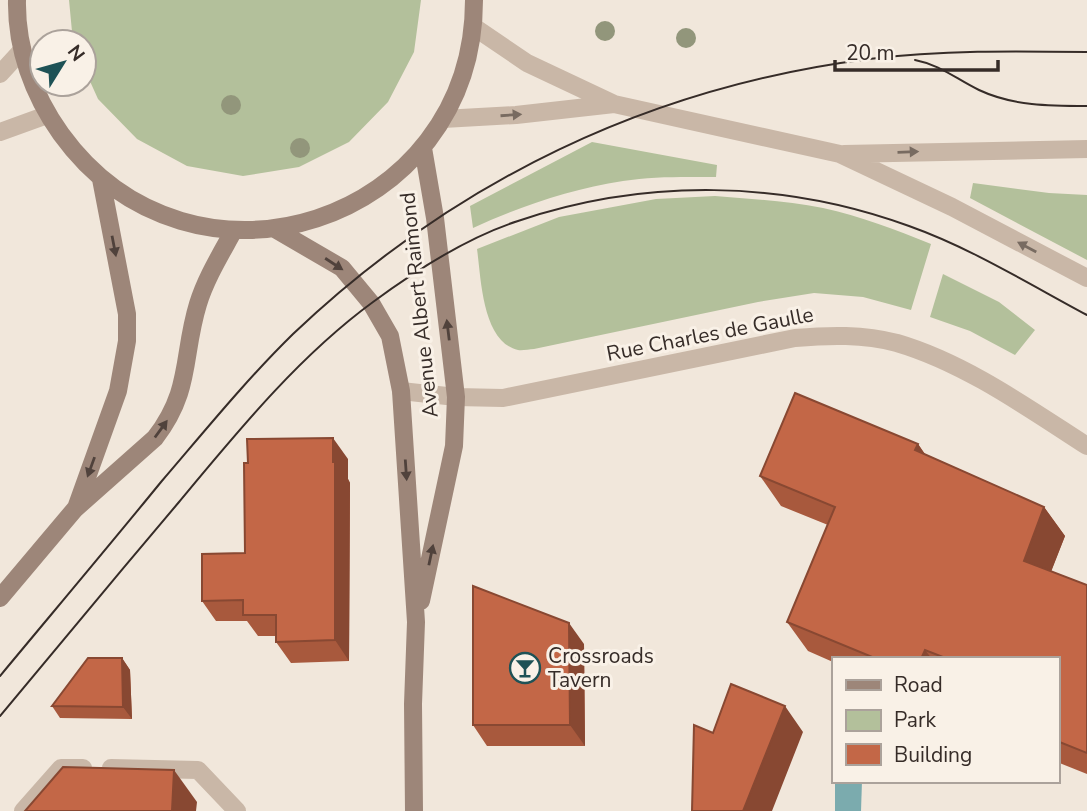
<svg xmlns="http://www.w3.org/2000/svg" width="1087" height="811" font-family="'Nunito Sans',sans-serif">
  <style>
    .green { fill: #b3c09b }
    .water { fill: #7babae }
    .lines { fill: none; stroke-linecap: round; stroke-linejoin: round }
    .lane { stroke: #c9b7a7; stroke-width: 18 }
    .street { stroke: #c9b7a7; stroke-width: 18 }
    .secondary { stroke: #9d8679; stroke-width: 18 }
    .tram { stroke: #362c28; stroke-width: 2 }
    .tree { fill: #92967b }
    .wall { fill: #a8593d }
    .shaded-wall { fill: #884832 }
    .building { fill: #c36747; stroke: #884832; stroke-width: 2 }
    .oneway { fill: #786b61 }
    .oneway2 { fill: #50423c }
    .labels { text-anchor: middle; stroke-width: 6; stroke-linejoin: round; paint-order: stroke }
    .street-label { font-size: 21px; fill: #362c28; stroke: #f9f1e7 }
    .poi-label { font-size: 21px; fill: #362c28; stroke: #f9f1e7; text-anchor: start }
  </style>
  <rect width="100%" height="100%" fill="#f1e7db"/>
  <!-- green -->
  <path class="green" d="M69,0H421L414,52L388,102L349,142L299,167L243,176L187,166L137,139L98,99L84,68V42H73Z
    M592,142L717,165L716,177C685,177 653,176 623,181C571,189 521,206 473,228L470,206Z
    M973,183L1049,193L1087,195V260L970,198Z
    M715,196C751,199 787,201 823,208C860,216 896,230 931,244L911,310L863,297L814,293L758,302L534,349C529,349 522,351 518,350C482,342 481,277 477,249L559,217L656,199Z
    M943,274L999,302L1035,330L1015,355L970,331L930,317Z"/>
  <!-- water -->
  <path class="water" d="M835,781H862L861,811H835Z"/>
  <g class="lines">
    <!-- lane -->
    <path class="lane" d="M474,27L527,63L614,104L840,154L952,207L1087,278
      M443,119L516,115L614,104
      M844,154L1087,149
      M111,768L198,770L237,811
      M23,811L61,768H83"/>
    <!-- street -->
    <path class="street" d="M0,74L22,50
      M0,132L47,115
      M401,391L456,397L503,398L795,338C829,335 863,334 897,343C965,363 1028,408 1087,446"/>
    <!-- secondary -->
    <path class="secondary" d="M17,0C16,48 33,95 61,134C192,315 474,223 474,0
      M275,229L342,268L371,303L390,336L401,391L416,622L413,704L414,811
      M76,508L118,391L127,341V314L101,179
      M0,598L75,509L155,438C192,390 182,356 198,304C206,278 221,254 234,230
      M421,601L454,446L456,397L435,218L423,148"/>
    <!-- tram -->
    <path class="tram" d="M915,60C941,65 956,79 979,90C1013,106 1050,106 1087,106
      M0,676C54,611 108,547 161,482C204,432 246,380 293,334C454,181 649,87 869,59C941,50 1014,51 1087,52
      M0,716C60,644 119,573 179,502C238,431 299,356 373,302C415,271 468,237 518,221C645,178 783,180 909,226C971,248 1029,284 1087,315"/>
  </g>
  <!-- trees -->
  <g class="tree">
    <circle cx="605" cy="31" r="10"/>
    <circle cx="686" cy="38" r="10"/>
    <circle cx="231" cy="105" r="10"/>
    <circle cx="300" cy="148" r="10"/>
  </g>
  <!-- wall -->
  <path class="wall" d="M918,444L925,454L1044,507L1065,536L1051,571L1087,585V774L1057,762V659H833V662L808,651L787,622L828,525L781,506L760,476Z
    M348,459V479L350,483L349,661L291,663L276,642V636H258L247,621H216L202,601L245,553Z
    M584,644L585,746H487L473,725Z
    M122,658L130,670L132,719L60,718L52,706Z"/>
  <!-- shaded-wall -->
  <path class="shaded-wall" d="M333,438L348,459V479L350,483L349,661L335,640Z
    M918,444L938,474L915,450Z
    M1044,507L1065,536L1044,590L1024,561Z
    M569,623L584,644L585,746L570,725Z
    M925,650L932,659H921Z
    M122,658L130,670L132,719L123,707Z
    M785,706L803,732L772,811H743Z
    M174,770L197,802L196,811H172Z"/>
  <!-- building -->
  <path class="building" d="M795,393L918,444L915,450L1044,507L1024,561L1087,585V753L1057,741V659H948L925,650L921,659H877L787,622L835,507L760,476Z
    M333,438V462H335V640L276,642V615H243V600L202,601V554L245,553L244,463H248L247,439Z
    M473,586L569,623L570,725H473Z
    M88,658H122L123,707L52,706Z
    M731,684L785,706L743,811H692L694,725L713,733Z
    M63,767L174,770L172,811H25Z"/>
  <!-- one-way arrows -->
  <defs><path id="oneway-solid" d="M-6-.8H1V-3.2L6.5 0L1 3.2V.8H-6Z" transform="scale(1.75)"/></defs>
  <g class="oneway">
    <use href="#oneway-solid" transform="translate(511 115) rotate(-4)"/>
    <use href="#oneway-solid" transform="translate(908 152) rotate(-2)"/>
    <use href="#oneway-solid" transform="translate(1027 247) rotate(-152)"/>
  </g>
  <g class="oneway2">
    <use href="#oneway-solid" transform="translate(114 246) rotate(79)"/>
    <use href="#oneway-solid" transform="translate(334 264) rotate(33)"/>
    <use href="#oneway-solid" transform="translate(448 330) rotate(-97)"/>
    <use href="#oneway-solid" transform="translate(161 429) rotate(-54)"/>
    <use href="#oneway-solid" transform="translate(91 467) rotate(110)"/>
    <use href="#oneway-solid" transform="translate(406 470) rotate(86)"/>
    <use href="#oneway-solid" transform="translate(431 555) rotate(-78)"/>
  </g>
  <!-- icons -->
  <defs>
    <g id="bar-ring" transform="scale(1.575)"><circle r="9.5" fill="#f9f1e7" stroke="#1e5256" stroke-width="1.5"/><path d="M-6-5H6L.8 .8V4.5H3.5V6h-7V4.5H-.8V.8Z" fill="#1e5256"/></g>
  </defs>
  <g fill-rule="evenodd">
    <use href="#bar-ring" x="525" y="668"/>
  </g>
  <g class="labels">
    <!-- street labels -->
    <g class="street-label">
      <text transform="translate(419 305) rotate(-96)" y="7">Avenue Albert Raimond</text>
      <text transform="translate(710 334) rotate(-11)" y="7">Rue Charles de Gaulle</text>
    </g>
    <!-- poi labels -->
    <g class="poi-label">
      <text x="548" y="663">Crossroads<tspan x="548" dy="24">Tavern</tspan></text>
    </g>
  </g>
  <!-- legend -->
  <rect x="832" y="657" width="228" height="126" fill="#f9f1e7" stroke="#aba29b" stroke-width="2"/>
  <rect x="846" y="680" width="35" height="10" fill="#9d8679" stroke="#aba29b" stroke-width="2"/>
  <text x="894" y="692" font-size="21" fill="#362c28">Road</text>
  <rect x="846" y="710" width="35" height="21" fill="#b3c09b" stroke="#aba29b" stroke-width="2"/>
  <text x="894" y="727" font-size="21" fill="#362c28">Park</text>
  <rect x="846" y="744" width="35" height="21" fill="#c36747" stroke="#aba29b" stroke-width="2"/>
  <text x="894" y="762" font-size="21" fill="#362c28">Building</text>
  <!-- north arrow -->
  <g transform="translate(63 63) rotate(53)"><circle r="33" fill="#f9f1e7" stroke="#aba29b" stroke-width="2"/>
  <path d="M0-5L12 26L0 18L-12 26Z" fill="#1e5256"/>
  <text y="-10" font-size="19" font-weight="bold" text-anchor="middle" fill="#362c28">N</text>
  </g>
  <!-- scale -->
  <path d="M835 60v10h163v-10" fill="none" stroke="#362c28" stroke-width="3.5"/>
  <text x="846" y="60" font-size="21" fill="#362c28" stroke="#f9f1e7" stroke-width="5" paint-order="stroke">20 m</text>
</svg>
